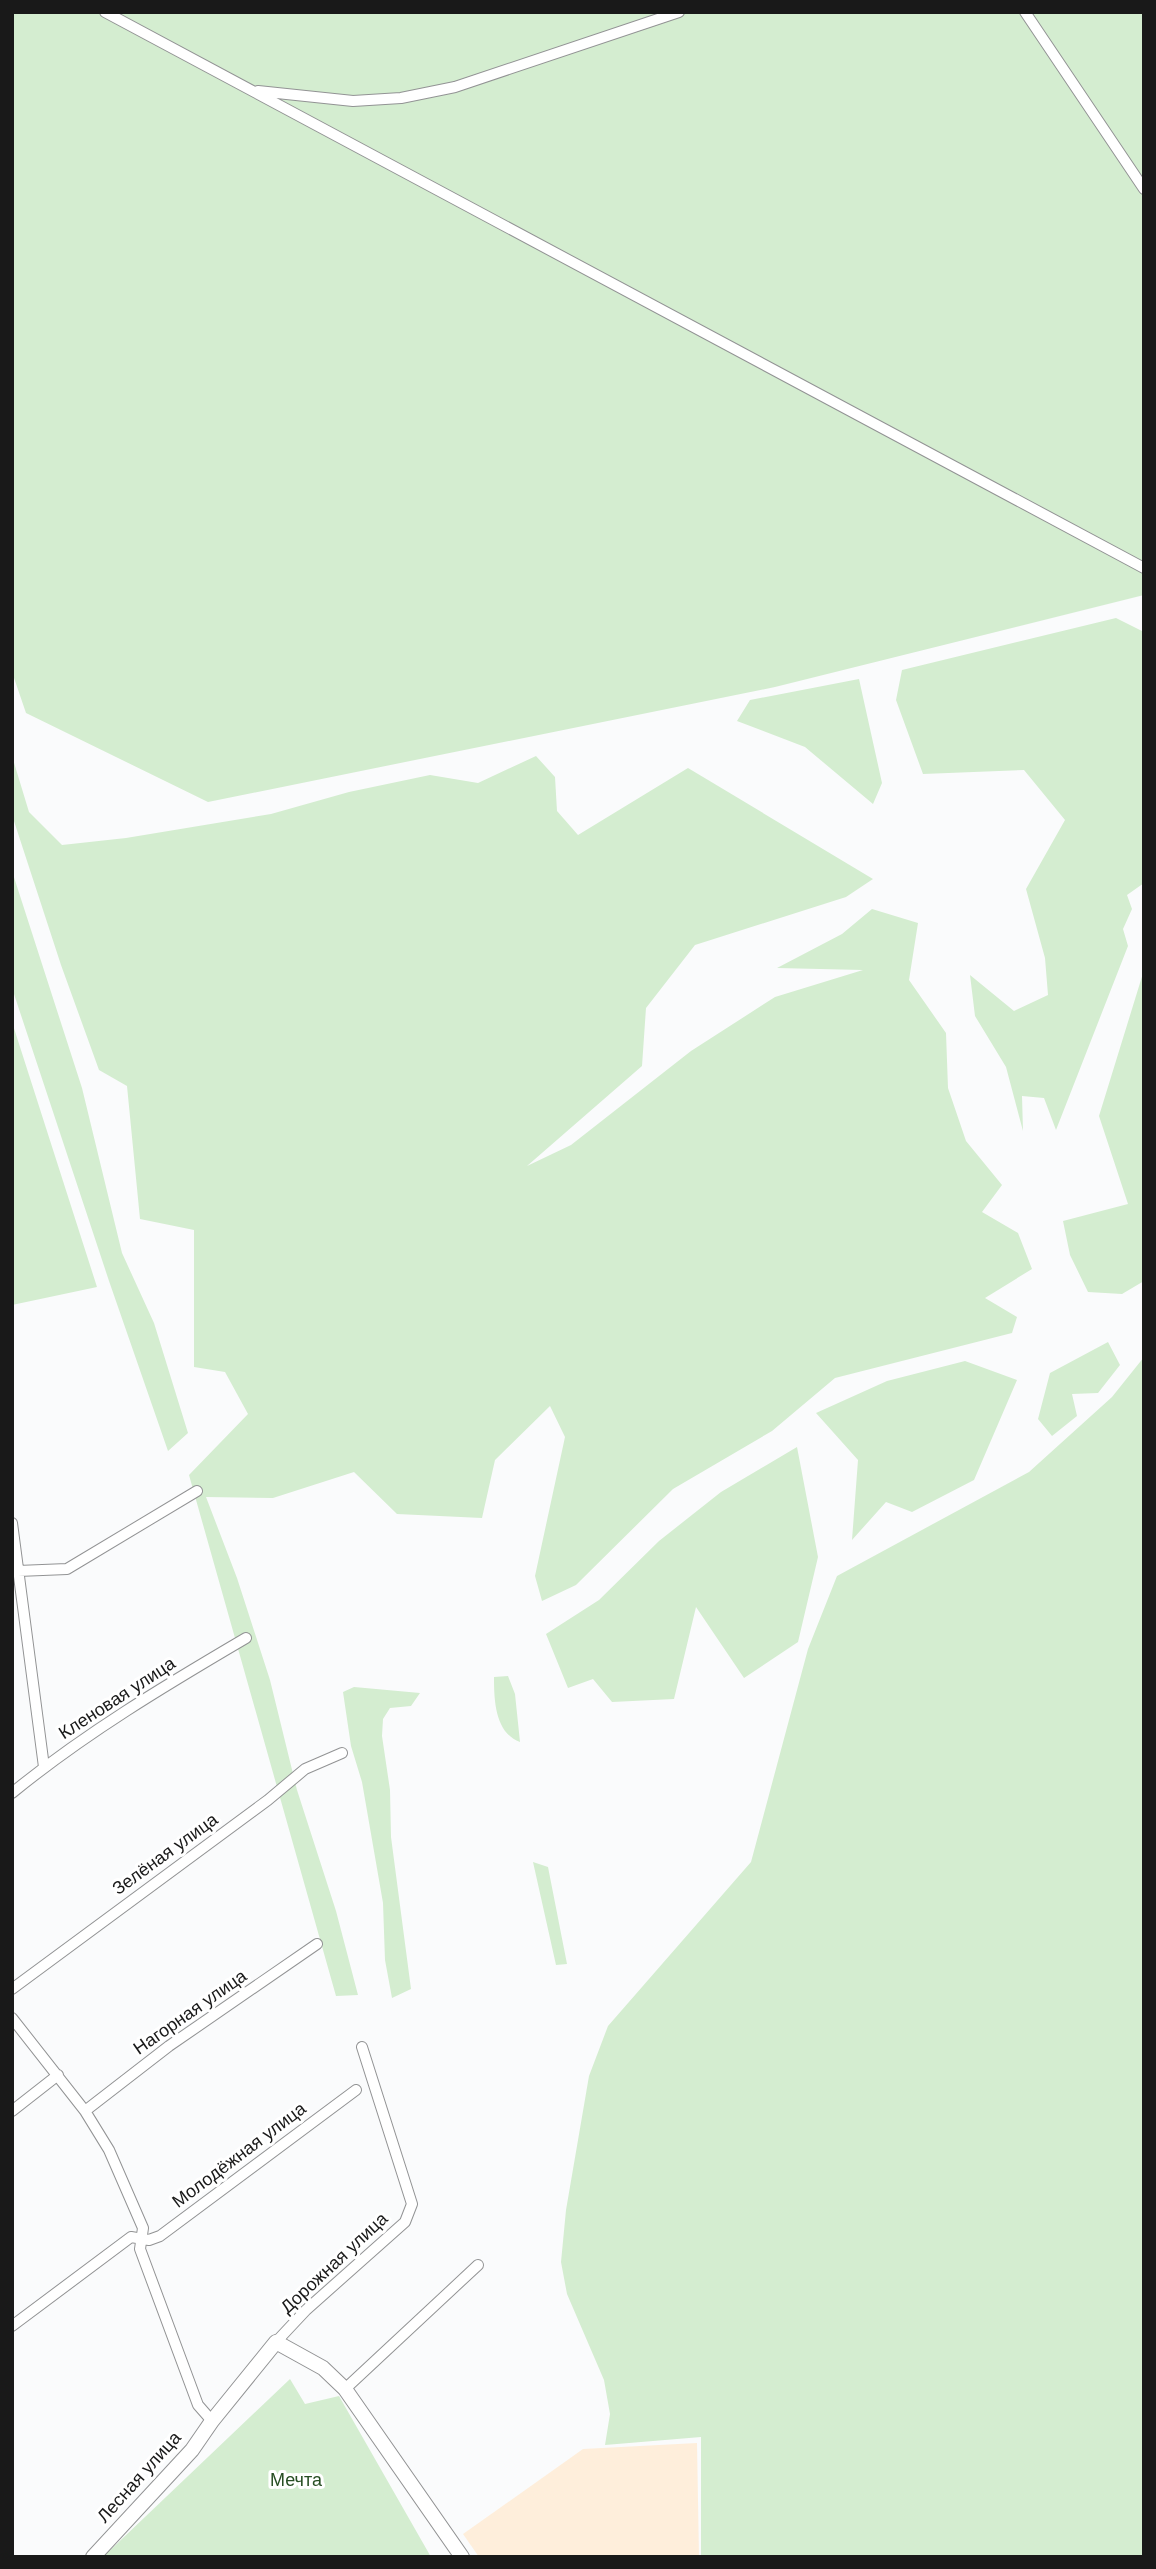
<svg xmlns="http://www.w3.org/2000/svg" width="1156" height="2569" font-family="Arial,sans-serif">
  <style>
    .industrial { fill: #feeedb }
    .green { fill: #d4edd0 }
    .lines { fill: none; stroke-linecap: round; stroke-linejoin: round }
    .minor-casing { stroke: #929394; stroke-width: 12 }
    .tertiary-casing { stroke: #929394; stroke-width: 16 }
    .minor { stroke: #fff; stroke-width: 10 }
    .tertiary { stroke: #fff; stroke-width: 14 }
    .labels { text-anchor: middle; stroke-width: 6; stroke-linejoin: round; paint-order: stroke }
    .street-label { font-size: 18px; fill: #191919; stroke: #fff }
    .park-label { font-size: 18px; fill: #274e23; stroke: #fff }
  </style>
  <rect width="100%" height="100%" fill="#fafbfc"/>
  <!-- industrial -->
  <path class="industrial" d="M697,2443L699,2557H479L463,2534L583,2449Z"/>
  <!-- green -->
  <path class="green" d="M12,12H1144V595L775,687L208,802L26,713L12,672Z
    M1116,618L1144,632V883L1127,895L1132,909L1123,929L1128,946L1056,1130L1044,1098L1022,1096L1023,1131L1006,1067L975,1016L970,975L1014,1011L1048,995L1045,958L1026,889L1065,820L1024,770L923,774L896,700L902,670Z
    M859,679L882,783L873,804L805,747L737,721L750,700Z
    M12,756L29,812L62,845L126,838L271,814L349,792L430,775L478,783L536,756L555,777L557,811L578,835L688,768L873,879L846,897L695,945L646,1008L642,1066L527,1166L571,1145L691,1051L775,997L863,970L777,968L842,934L872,909L918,923L909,980L946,1033L948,1088L966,1141L1002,1185L982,1212L1018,1233L1032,1269L985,1298L1017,1317L1012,1333L835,1378L772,1431L673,1489L576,1585L542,1601L535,1576L565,1437L550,1406L495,1460L482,1518L397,1514L354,1472L273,1498L206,1497L237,1578L270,1680L297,1790L336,1911L358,1995L336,1996L189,1475L248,1414L225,1372L194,1367V1230L140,1219L127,1086L99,1070L61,965L12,815Z
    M12,871L82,1088L122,1253L154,1323L188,1433L168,1451L109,1281L12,988Z
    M1144,970V1281L1122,1294L1088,1292L1070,1255L1063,1221L1128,1204L1099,1116Z
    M12,1022L97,1287L12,1305Z
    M1108,1342L1120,1365L1098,1393L1072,1394L1077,1416L1052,1436L1038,1419L1050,1373Z
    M1144,1357V2557H701V2437L605,2445L610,2414L604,2380L567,2294L561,2262L566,2210L589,2076L608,2026L751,1862L808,1649L837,1576L1029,1472L1112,1397Z
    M965,1361L1017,1380L974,1480L912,1512L886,1502L852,1540L858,1460L816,1413L887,1381Z
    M797,1447L818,1557L798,1642L744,1678L696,1607L674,1699L612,1702L593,1679L568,1688L546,1634L599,1600L659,1541L721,1492Z
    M508,1676L515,1694L520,1742C495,1733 494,1700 494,1677Z
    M354,1687L420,1693L411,1706L390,1708L383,1719L382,1736L390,1790L391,1837L411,1989L392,1998L385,1960L383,1903L362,1782L351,1746L343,1692Z
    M533,1862L548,1867L567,1964L556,1965Z
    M290,2379L305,2404L339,2396L431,2557H103Z"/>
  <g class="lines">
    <!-- minor casing -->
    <g class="minor-casing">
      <path id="minor" d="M105,12L1144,568
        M1025,12L1144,189
        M258,91L353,101L401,98L455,87L679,12
        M12,1523L44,1767
        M18,1571L67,1569L197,1491
        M12,1793C84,1734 166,1685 246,1638
        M12,1989L268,1800L305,1769L342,1753
        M12,2018L85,2111L109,2150L143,2228L140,2249L198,2405L212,2421
        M12,2111L58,2075
        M85,2111L169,2046L317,1944
        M12,2326L131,2237L149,2240L160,2236L356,2090
        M276,2342L306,2310L405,2222L412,2204L362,2047
        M345,2389L478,2265"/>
    </g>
    <!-- tertiary casing -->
    <g class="tertiary-casing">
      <path id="tertiary" d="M93,2557L192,2450L212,2421L276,2342L323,2368L345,2389L462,2557"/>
    </g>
    <!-- minor -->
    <use href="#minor" class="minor"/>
    <!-- tertiary -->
    <use href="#tertiary" class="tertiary"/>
  </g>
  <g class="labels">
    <!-- street labels -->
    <g class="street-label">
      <text transform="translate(117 1698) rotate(-33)" y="6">Кленовая улица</text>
      <text transform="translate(165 1854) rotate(-36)" y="6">Зелёная улица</text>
      <text transform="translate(190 2012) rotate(-35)" y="6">Нагорная улица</text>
      <text transform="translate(239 2155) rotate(-37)" y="6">Молодёжная улица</text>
      <text transform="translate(334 2263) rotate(-43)" y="6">Дорожная улица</text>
      <text transform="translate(139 2477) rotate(-48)" y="6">Лесная улица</text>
    </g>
    <!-- park labels -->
    <g class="park-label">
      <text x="296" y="2486">Мечта</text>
    </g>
  </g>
  <!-- border -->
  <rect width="1156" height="2569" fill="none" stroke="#191919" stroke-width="28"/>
</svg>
